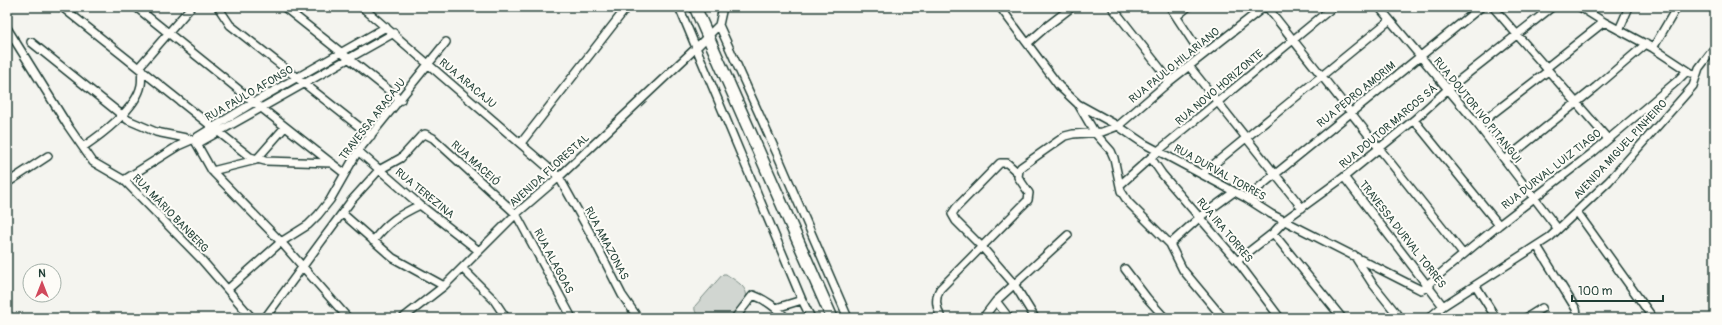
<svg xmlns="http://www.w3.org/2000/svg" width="1722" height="325" font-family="Pangolin,sans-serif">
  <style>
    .green { fill: #d1d6d1; stroke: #788a82 }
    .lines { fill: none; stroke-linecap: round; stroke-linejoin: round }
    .minor-casing { stroke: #1f3d34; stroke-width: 10 }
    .highway-casing { stroke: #1f3d34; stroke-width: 14 }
    .minor { stroke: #fdfcf7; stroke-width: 7 }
    .highway { stroke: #fdfcf7; stroke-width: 11 }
    .labels { text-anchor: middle; stroke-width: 4; stroke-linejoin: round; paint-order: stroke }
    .street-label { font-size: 11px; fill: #1f3d34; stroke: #fdfcf7 }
  </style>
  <rect width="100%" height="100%" fill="#f4f4ef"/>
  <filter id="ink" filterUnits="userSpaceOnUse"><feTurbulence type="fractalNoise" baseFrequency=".025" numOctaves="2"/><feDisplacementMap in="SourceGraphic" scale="8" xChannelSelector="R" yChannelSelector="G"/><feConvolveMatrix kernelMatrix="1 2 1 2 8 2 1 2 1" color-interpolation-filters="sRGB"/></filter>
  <g filter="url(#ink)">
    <!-- green -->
    <path class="green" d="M723,274H726C734,280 749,287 746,298L730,318C720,318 692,322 695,306Z"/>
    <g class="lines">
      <!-- minor casing -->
      <g class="minor-casing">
        <path id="minor" d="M62,7L250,157L265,161L332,163
          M136,7L254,102L344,173
          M218,7L230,25L371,136
          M284,7L401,100
          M362,7L559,177L594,240L622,295L638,318
          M679,7L802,300L811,318
          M1000,7L1059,86L1078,104L1095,133L1111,151L1114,158L1121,191L1128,202L1170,244L1183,270L1223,318
          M1112,7L1170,81
          M1170,7L1193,42L1204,53
          M1267,7L1463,254
          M1379,7L1478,125L1558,229
          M1493,7L1608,139
          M1580,7L1604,22L1653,48L1691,73
          M1177,16L1188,7
          M719,25L778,156L848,318
          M7,28L68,126L93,162L124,180L201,259L252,318
          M1619,30L1629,7
          M31,42L128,120L156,132L191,139
          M1028,43L1046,27L1072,7
          M1653,48L1677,7
          M1189,66L1302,208
          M139,67L191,7
          M1546,68L1604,22
          M1078,104L1118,126L1143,143L1246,198L1271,214L1411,285L1421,290L1430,286
          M1414,120L1499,225
          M1478,125L1548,71
          M194,139L212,171L281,242L348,318
          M521,143L627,7
          M197,144L394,33
          M83,147C101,135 137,108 141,85C142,81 141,75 142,70
          M358,151L420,205L479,251
          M1151,158L1162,174L1237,261L1280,318
          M1505,160L1596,87L1646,44
          M212,171L256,160L285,127
          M1018,173L1007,163H1000L956,208L952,214L956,221L982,247L1014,284L1035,318
          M1202,174L1390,20
          M1344,177L1443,306
          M124,180L178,146L194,139L254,102L386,27
          M7,183L48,156
          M1120,185L1158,151L1333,7
          M1246,198L1481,7
          M1577,212L1653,318
          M342,213L393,258L444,286
          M1273,233L1342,318
          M373,241C388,222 399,215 420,205
          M1170,244L1200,217L1234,192
          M1537,246L1576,309L1577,314L1572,318
          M1354,255L1372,283L1400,318
          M1237,261L1273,233L1285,220L1344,177L1414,120L1448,89L1552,7
          M462,268L494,300L506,318
          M1125,269L1147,298L1165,318
          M1428,284L1499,225L1591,154L1676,82L1687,71
          M1476,286L1496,318
          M228,289L281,242L308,225L318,215L330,200L358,151L446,42
          M996,301L1009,318
          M776,308L802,300
          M265,318L351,201L379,170L401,158L421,136L425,134L433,138L516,214L572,318
          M403,318L444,286L516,214L559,177L696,48L719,25L723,7
          M735,318L753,295C767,300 776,308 786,318
          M941,318C937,308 934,299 940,289L1028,200L1029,193L1018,177L1019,170L1021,167L1065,136L1073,134L1102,132L1118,126L1170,81L1264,7
          M983,318L996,301L1068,235
          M1429,318L1443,306L1550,237L1609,181L1693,86L1699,68L1715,47
          M1526,318L1542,308"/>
      </g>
      <!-- highway casing -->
      <g class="highway-casing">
        <path id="highway" d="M695,7L832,318"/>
      </g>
      <!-- minor -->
      <use href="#minor" class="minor"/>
      <!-- highway -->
      <use href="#highway" class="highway"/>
    </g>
  </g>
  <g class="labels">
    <!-- street labels -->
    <g class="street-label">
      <text transform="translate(1174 65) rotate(-39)" y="4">RUA PAULO HILARIANO</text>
      <text transform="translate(468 83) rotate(40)" y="4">RUA ARACAJU</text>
      <text transform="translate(1219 87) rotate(-40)" y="4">RUA NOVO HORIZONTE</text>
      <text transform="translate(249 93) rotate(-30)" y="4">RUA PAULO AFONSO</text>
      <text transform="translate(1356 94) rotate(-39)" y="4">RUA PEDRO AMORIM</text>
      <text transform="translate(1478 110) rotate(51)" y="4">RUA DOUTOR IVO PITANGUI</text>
      <text transform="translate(372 119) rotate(-52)" y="4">TRAVESSA ARACAJU</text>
      <text transform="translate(1388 126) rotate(-40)" y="4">RUA DOUTOR MARCOS SÁ</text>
      <text transform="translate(1620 149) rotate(-47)" y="4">AVENIDA MIGUEL PINHEIRO</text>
      <text transform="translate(476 163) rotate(42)" y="4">RUA MACEIÓ</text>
      <text transform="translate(1551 169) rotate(-38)" y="4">RUA DURVAL LUIZ TIAGO</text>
      <text transform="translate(549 170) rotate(-42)" y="4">AVENIDA FLORESTAL</text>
      <text transform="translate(1220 172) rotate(29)" y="4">RUA DURVAL TORRES</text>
      <text transform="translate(425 193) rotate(39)" y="4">RUA TEREZINA</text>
      <text transform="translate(171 213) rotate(46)" y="4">RUA MÁRIO BANBERG</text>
      <text transform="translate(1225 230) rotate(50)" y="4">RUA IRA TORRES</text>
      <text transform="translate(1403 234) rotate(52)" y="4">TRAVESSA DURVAL TORRES</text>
      <text transform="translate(607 243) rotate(62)" y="4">RUA AMAZONAS</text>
      <text transform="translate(554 261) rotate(62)" y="4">RUA ALAGOAS</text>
    </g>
  </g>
  <!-- margin -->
  <rect width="1722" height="325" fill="none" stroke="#fdfcf7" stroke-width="24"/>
  <rect x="12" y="12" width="1698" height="301" fill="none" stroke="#1f3d34" stroke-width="1.5" filter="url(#ink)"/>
  <!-- north arrow -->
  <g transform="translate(42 283)"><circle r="19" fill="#fdfcf7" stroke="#a4b0a9"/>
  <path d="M0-3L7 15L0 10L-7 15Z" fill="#d1495b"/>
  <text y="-6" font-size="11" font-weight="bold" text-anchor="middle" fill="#1f3d34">N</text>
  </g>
  <!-- scale -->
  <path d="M1572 295v6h91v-6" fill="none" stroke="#1f3d34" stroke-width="2"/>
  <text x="1578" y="295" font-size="12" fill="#1f3d34" stroke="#fdfcf7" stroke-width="3" paint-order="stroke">100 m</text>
</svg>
